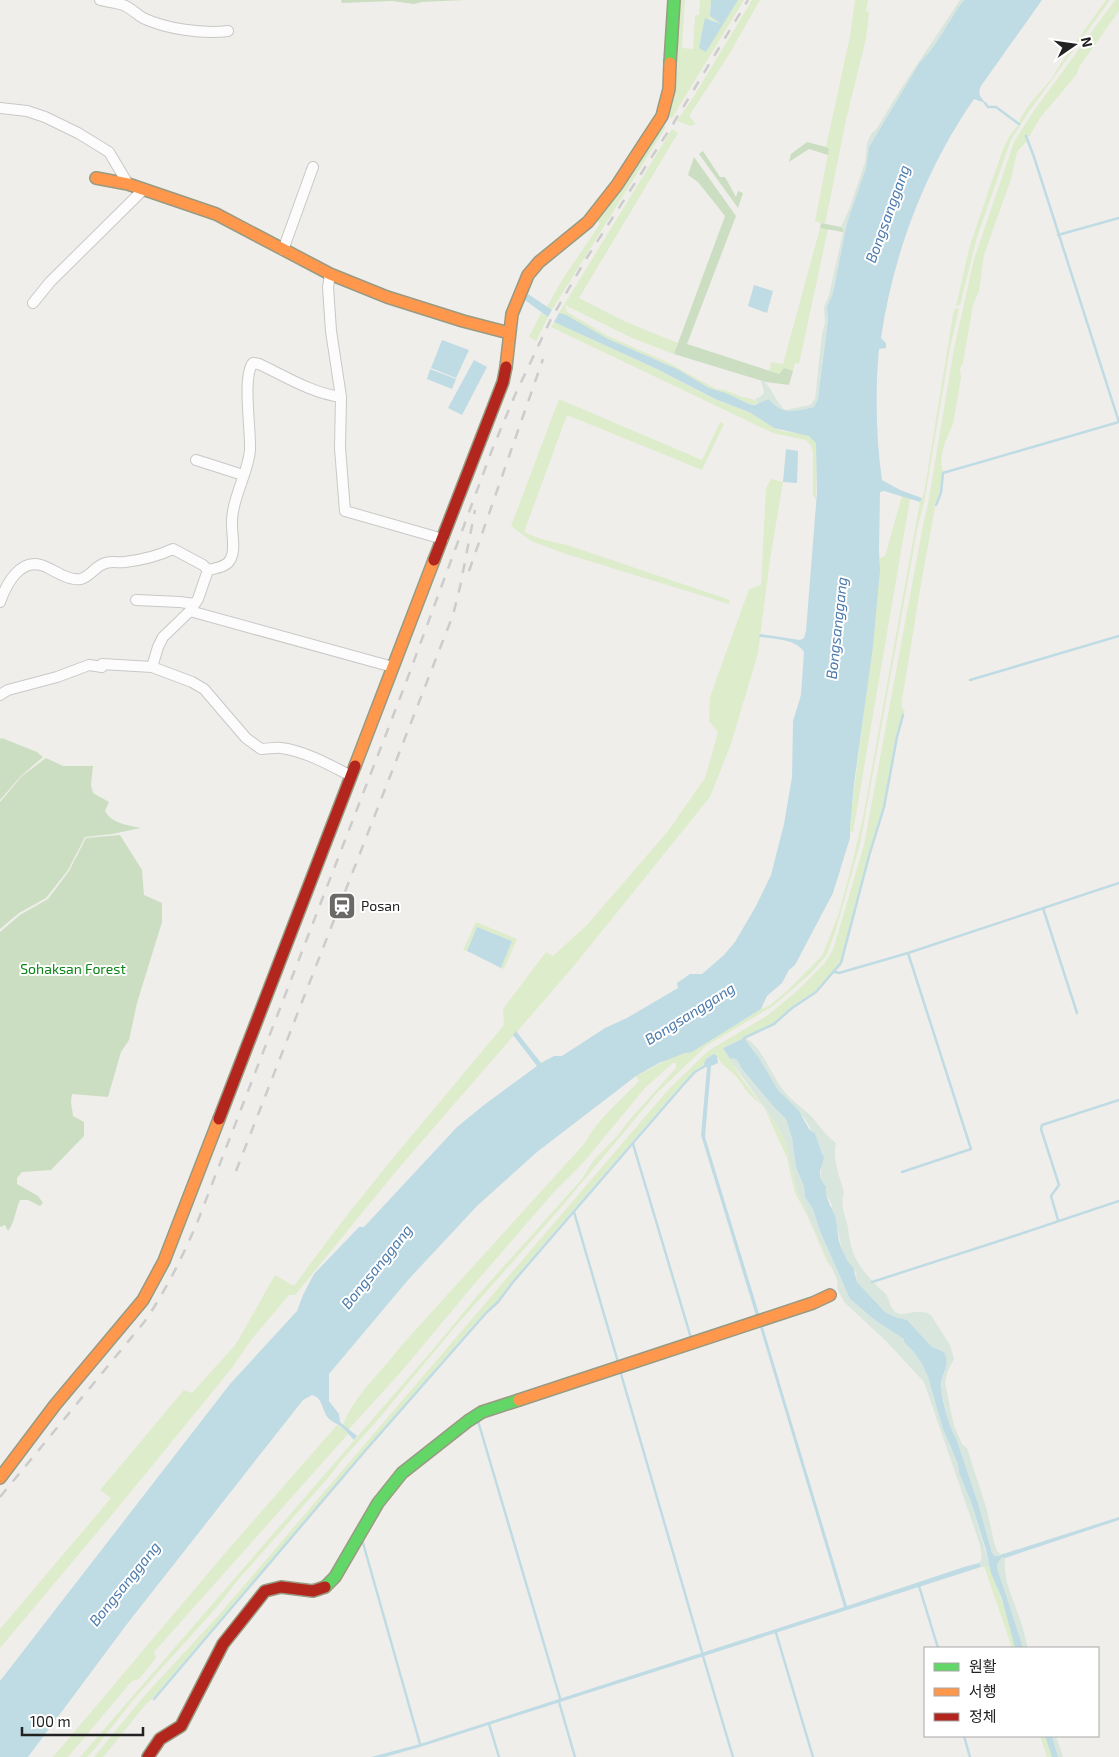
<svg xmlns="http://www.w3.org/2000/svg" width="1119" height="1757" font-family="'Exo 2','Noto Sans KR',sans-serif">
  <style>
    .grass { fill: #ddeccb }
    .forest { fill: #cbdec1 }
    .wetland { fill: #d9e6de }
    .water { fill: #bfdbe3 }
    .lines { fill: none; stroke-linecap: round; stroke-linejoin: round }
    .stream { stroke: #bfdbe3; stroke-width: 2.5 }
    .street-casing { stroke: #c9c8c7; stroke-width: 12 }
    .fast-casing { stroke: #999a82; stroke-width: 14 }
    .slow-casing { stroke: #999a82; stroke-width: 14 }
    .jam-casing { stroke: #999a82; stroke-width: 14 }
    .street { stroke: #fdfcfc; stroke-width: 10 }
    .fast { stroke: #63d668; stroke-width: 11 }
    .slow { stroke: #ff974d; stroke-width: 11 }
    .jam { stroke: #b3261e; stroke-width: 11 }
    .rail { stroke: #ccc; stroke-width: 2.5; stroke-dasharray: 10 10; stroke-linecap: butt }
    .labels { text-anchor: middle; stroke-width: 4; stroke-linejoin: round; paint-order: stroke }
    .poi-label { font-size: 14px; fill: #222; stroke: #fff; text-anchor: start }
    .park-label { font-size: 14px; fill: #0c8416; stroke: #fff }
    .water-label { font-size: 15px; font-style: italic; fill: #4a7aab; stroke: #fff }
  </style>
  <rect width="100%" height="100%" fill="#f0eeeb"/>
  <!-- grass -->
  <path class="grass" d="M680,0H685L682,48L693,49L695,15H699L700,0H711L710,16L721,24L708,18L706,51L738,0H744L672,118L668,116Z
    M752,0H760L727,58L689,116L696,124L691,126L677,121L694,96Z
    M855,0H868L866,11L869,12L866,39L846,120L825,224L815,221L829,149L826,147L850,36Z
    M1106,0H1110L1030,110L1011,140L977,237L960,305L956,306L970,245L1003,149L1010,135L1020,123V119L1028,106L1052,78L1061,63Z
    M1115,0H1119V11L1079,67L1077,74L1040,118L1029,137L1026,135L1025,136L1027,141L1017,152L1011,179L984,255L979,291L973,305L963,363L960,369L961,378L953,424L945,442L942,454L941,464L943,471L940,492L934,506L935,508L922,578L902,700V708L905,711L896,737L883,806L868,856L841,962L821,987L791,1007L774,1023L723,1048L742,1079L773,1119L785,1140L797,1191L832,1268L827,1262L807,1215L795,1193L787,1158L764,1107L749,1094L736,1076L722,1064L717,1056L695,1071L682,1084L512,1281L497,1302L485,1312C373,1440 264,1570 153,1698L146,1704L105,1755L103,1757H94L145,1695L217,1617L667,1091L708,1051L768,1015L796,992L824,964L833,950L864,845L923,525L928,504L954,349L974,259L1011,151L1014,142L1033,112Z
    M662,124L666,127L552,310L547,307L562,280L600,224L597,220L620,190Z
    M672,129L678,133L579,298L626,322L678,343L674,354L632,338L565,305L567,312L608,336L669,363L716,389C726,389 732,393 740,396C748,399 754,397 759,404H749L726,393L709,388L677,369L608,339L559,313Z
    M820,228L828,229L799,364L795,363L793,371L784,368L779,374L769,372L771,362L783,364Z
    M959,308L950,348L924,503L918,525L860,844L835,933L826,956L810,974L773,1006L706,1046L656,1094L557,1212L454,1328L376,1422L341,1461L328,1478L237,1581L217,1607L134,1699L93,1751L87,1757H80L435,1347L477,1296L582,1179L593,1161L618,1135L631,1118L676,1068V1063H673L645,1088L583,1163L554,1192L470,1289L400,1373L348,1430L343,1425C355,1394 381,1373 400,1347L584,1144C597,1120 620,1101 639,1081L636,1076C653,1069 673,1053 692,1052L761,1009L769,1006L787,991L822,956L838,916L851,868L863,818L920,502L924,493L954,309Z
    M541,313L548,317L536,341L529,337Z
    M554,322L657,369L714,399L749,412L774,428L782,431L803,434L813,438L816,443L817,452L816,500L813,495V452L811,446L806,440L773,433L551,327Z
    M559,399L702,460L720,422L724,424L702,470L567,415L524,532L541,539L567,545L730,600L729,604L563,553L531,541L511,526Z
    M771,479L783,482L770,560L758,653L731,744L710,797L573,967L398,1169L295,1295H289L252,1339L231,1369L116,1510L0,1648V1629L111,1498L100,1490L184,1390L192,1393L236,1344L275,1275L294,1286C359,1195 433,1111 504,1025L503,1009L546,952L553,956L587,925L668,831L705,778L718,732L709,721L710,697L749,589L761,585L766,488Z
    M902,496L910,499L853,832L850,831L851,814L875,623L880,558L885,556Z
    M476,922L517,939L504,969L501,968L512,941L477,927L467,951L463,950Z
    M337,1425L343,1428L348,1434L154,1652L156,1658L139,1679L132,1681L68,1757H53L226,1552Z
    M984,1566L990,1567L1009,1621L1016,1648H1012Z
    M1040,1736H1045L1052,1757H1047Z"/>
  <!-- forest -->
  <path class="forest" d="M341,0H465L422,2L414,4L392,1L342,3Z
    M807,142L826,147L829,149L828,155L809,149L789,162L791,154Z
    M703,151L720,177H725L736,197L738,191L743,193L738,208L699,154Z
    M694,157L736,216L687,344L779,374L784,368L793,371L789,385L766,382L674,354L725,216L698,182L688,175Z
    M821,223L841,227L843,229V232L820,228Z
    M2,738L37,752L43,757L21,776L0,800V739Z
    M46,758L63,766H93L91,785L93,793L109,802L105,811C112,824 128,825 141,828L112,834L85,837L68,870L46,898L19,913L0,929V802L22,776Z
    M120,835L142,870L144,895L162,903V922L137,1003L129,1040L121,1052L108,1097L72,1094L71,1102L73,1116L84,1122V1136L51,1170L22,1172L17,1178V1184L38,1196L43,1203L40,1206L28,1200H20C15,1211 15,1222 8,1231L5,1225L0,1227V932L20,915L48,899L69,871L86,838Z"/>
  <!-- wetland -->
  <path class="wetland" d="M960,0H964C950,19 937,47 920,62L869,147L866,168L847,223L833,293L827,307L828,321L818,399L814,407C793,411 784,416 769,399L759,404L755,399L760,397L764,393L761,380C770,383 776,402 785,410L810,405L815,399L822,333L825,323L824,307L829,295L843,232V229L841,227L850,207L865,162L867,143L871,134L877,128L900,90Z
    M744,1038C758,1041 771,1072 779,1084C787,1098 801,1106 812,1117C820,1126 826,1136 836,1143C832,1159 840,1177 844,1193C840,1202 844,1214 847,1223C849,1231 849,1239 851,1246C856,1265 871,1281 885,1293C890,1298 889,1309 897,1313C906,1317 919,1307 931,1315L950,1345L954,1359L948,1370L945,1383L954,1426L962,1444L967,1448L987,1510L994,1542L997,1551L1005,1558C1003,1578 1011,1593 1017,1611C1022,1623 1025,1636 1028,1648H1023L1020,1642L998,1571L997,1564L1002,1557L995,1556L992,1553L978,1503L956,1438L950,1429L941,1390C941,1377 950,1365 944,1352L932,1347L907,1320L895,1317L885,1312L857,1282L856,1273L849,1264L841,1246L836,1220L831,1208L832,1205L825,1192L826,1187L820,1178L823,1154L819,1144L805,1119L778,1090L759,1058Z
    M733,1058L737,1060L742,1069L774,1107L786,1119L792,1138L796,1167L804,1187V1191L808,1202L813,1208L820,1231L850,1299L876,1321L904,1339V1342L914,1352L922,1364L928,1377L943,1429L958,1464L959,1473L971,1502L990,1567H981L979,1563L982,1558L980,1545L924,1382L887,1342L844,1302L837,1288L838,1282L832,1268L797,1191L785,1140L773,1119L733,1064L730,1059Z
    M1052,1736H1056L1063,1757H1058Z"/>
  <!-- water -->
  <path class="water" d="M711,0H738L706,52L699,48L705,18L721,24L710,16Z
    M964,0H1042L981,86C977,95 981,96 985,103L974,99C926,168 893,254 881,338L886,343V348L879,349C875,392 876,438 882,480L900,490L922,498L920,502L917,501L884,491L880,492L879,549L880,570L873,646L854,784L850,827V838L833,893L795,965L789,970L782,983L767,996L761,1009L692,1052L685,1053L659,1063L636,1076L537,1152L477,1206L408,1280L329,1374V1401L339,1414L340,1422L357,1436L354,1440C350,1436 347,1432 343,1428C337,1423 328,1421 325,1413C321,1405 322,1398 312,1395L303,1400L127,1624L28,1757H0V1681L230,1384L297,1311L303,1295L314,1274L359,1227H364L457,1127L484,1105L537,1066L513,1035L516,1031L541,1063L554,1056H562L605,1028L627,1018L678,988L677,983L690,974H702L724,955L735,942L756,906L771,875L784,824L792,777L793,721L801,695L804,652C796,639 774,639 759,637L760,634L800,640L804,638L806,631L817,492L816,443L809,436L774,428L749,412L715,399L657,369L554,322L559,313L566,315L608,339L677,369L709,388L726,393L749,404L755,405L769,399C783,416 794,411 814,407L818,399L819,390L828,321L827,307L833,293L847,223L866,168L869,147L920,62C937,47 950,18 964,0Z
    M754,285L773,291L767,313L748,306Z
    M528,294L552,310L548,317L525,300Z
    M442,340L469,350L456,378L431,368Z
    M474,360L487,367L462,415L448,408Z
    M430,369L456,379L452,389L427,379Z
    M786,449L798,451L797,483L783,482Z
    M477,927L512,941L501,968L467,951Z
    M744,1038L759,1058L778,1090L799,1111L809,1129L815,1134L824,1158L820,1171V1178L826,1187C824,1195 832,1209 835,1216C838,1226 837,1238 841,1247C845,1254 847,1263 853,1267L857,1282L885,1312L895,1317L907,1320L932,1347L944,1352C950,1364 943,1372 941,1384C940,1393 950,1431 956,1438L978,1503L992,1553L995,1556H1001L1000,1555L1119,1517V1520L1005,1558L1002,1557L997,1564L998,1571L1023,1648L1015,1647L1002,1599L991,1573L986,1550L971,1502L959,1473L958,1464L943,1429L928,1377L922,1364L914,1352L904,1342V1339L876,1321L850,1299L820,1231L813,1209L805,1197L804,1187L796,1167L792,1138L786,1119L774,1107L742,1069L737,1060L733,1058L730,1059L723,1048Z
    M714,1054L717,1056L718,1063L711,1066L705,1137L760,1317L757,1319L701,1135L707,1068L704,1064L706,1059Z
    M759,1324H762L847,1606L964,1567L979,1563L981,1567L420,1747L385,1757H371L420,1744L844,1607Z
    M1045,1736H1052L1058,1757H1052Z"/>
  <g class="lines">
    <!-- stream -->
    <path class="stream" d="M985,103L988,107H996L1019,124
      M1058,235L1119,218
      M936,505L941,493L943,473L1119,422L1034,157L1026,136
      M970,680L1119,636
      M1043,908L1077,1013
      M835,972L839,973L908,953L1119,883
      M744,1038L774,1024L792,1008L816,992L841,963L869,856L884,807L897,737L903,715
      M633,1144L691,1338
      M902,1172L971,1149L908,953
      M574,1212L618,1362
      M1058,1220L1051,1196L1059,1185L1041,1129L1042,1125L1119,1100
      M872,1282L996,1242L1119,1201
      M621,1374L702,1652
      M478,1421L560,1698
      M363,1543L420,1744
      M919,1586L938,1648
      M776,1633L813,1757
      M703,1656L733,1757
      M154,1699L365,1451L486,1313L498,1302L513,1282L683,1085L695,1072L705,1066
      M559,1702L575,1757
      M489,1724L499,1757
      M964,1736L970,1757"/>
    <!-- street casing -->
    <g class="street-casing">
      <path id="street" d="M100,0C108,2 116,2 123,5C131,8 136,14 143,18C166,29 203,34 228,31
        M0,108L27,111L45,117L78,133L109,152L128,184
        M283,250L313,167
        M330,274L328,287L331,331L341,397L340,448L345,511L443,539
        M33,303L50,282L143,190
        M196,460L243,475
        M136,600L180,602L194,604
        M0,602C6,585 19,559 41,565C48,567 55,572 62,575C68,578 74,580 81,579C91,576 96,565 106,563C112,561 119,563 125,562C142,560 158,556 173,549L203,565L208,570
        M190,611L393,667
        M152,667L158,647L163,637L190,611L198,599L208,570C216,568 228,567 231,558C236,548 231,532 232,520C233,495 248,474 250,450C251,430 242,376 253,363L259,364C285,376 311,393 341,397
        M0,695L8,690L57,677L89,665L102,667V664L152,667L192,682L204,689L246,738L261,749C268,749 275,747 281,748C305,751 330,765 351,776"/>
    </g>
    <!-- fast casing -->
    <g class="fast-casing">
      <path id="fast" d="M670,63L674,0
        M325,1587L335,1577L378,1503L402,1473L468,1421L482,1412L519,1400"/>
    </g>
    <!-- slow casing -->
    <g class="slow-casing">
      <path id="slow" d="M96,178L128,184L216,214L330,274L387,297L463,321L509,333
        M506,367L512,314L528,275L539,262L588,222L617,185L662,116L669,89L670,63
        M355,766L434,560
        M519,1400L813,1303L830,1295
        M0,1478L55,1405L143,1300L164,1261L219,1119"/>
    </g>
    <!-- jam casing -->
    <g class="jam-casing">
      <path id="jam" d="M434,560L503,382L506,367
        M219,1119L355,766
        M148,1757L160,1739L181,1726L223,1644L265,1591L281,1587L313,1591L325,1587"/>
    </g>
    <!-- street -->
    <use href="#street" class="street"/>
    <!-- fast -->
    <use href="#fast" class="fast"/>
    <!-- slow -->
    <use href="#slow" class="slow"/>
    <!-- jam -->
    <use href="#jam" class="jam"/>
    <!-- rail -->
    <path class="rail" d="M469,571L543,359
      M236,1171L453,615L460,587L475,510
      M0,1497L145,1321C166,1290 182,1258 197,1223L405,685L492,450L515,395L551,319L586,259L673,124L748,0"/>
  </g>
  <!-- icons -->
  <defs>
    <g id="station-square" transform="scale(1.4375)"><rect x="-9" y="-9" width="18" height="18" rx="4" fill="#6a6968" stroke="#fff"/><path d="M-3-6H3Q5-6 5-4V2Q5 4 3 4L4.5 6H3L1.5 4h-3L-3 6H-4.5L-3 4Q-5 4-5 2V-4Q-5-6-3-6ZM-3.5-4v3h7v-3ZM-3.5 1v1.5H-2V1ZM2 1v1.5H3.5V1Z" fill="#fff"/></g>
  </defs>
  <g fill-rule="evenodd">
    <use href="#station-square" x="342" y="906"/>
  </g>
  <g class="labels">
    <!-- poi labels -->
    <g class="poi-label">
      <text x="361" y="911">Posan</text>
    </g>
    <!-- park labels -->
    <g class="park-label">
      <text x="73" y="974">Sohaksan Forest</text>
    </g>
    <!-- water labels -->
    <g class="water-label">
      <text transform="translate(888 214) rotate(-70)" y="5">Bongsanggang</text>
      <text transform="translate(837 628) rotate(-84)" y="5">Bongsanggang</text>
      <text transform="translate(690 1014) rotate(-32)" y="5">Bongsanggang</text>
      <text transform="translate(377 1267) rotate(-51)" y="5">Bongsanggang</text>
      <text transform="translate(125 1584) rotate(-51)" y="5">Bongsanggang</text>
    </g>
  </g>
  <!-- legend -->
  <rect x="924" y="1647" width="175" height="90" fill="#ffffff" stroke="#a7a7a7"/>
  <rect x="934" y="1663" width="25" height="8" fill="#63d668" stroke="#a7a7a7"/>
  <text x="969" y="1672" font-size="15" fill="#222222">원활</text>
  <rect x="934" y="1688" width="25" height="8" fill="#ff974d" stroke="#a7a7a7"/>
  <text x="969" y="1697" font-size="15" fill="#222222">서행</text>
  <rect x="934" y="1713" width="25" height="8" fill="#b3261e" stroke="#a7a7a7"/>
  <text x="969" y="1722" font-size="15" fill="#222222">정체</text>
  <!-- north arrow -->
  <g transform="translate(1074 45) rotate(77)" stroke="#ffffff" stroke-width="4" paint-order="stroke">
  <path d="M0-4L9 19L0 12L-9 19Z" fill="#222222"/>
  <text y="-8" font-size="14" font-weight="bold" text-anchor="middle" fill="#222222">N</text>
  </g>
  <!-- scale -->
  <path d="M22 1727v8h121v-8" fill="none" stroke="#222222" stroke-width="2.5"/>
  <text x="30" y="1727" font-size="15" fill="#222222" stroke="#ffffff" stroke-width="4" paint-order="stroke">100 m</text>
</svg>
